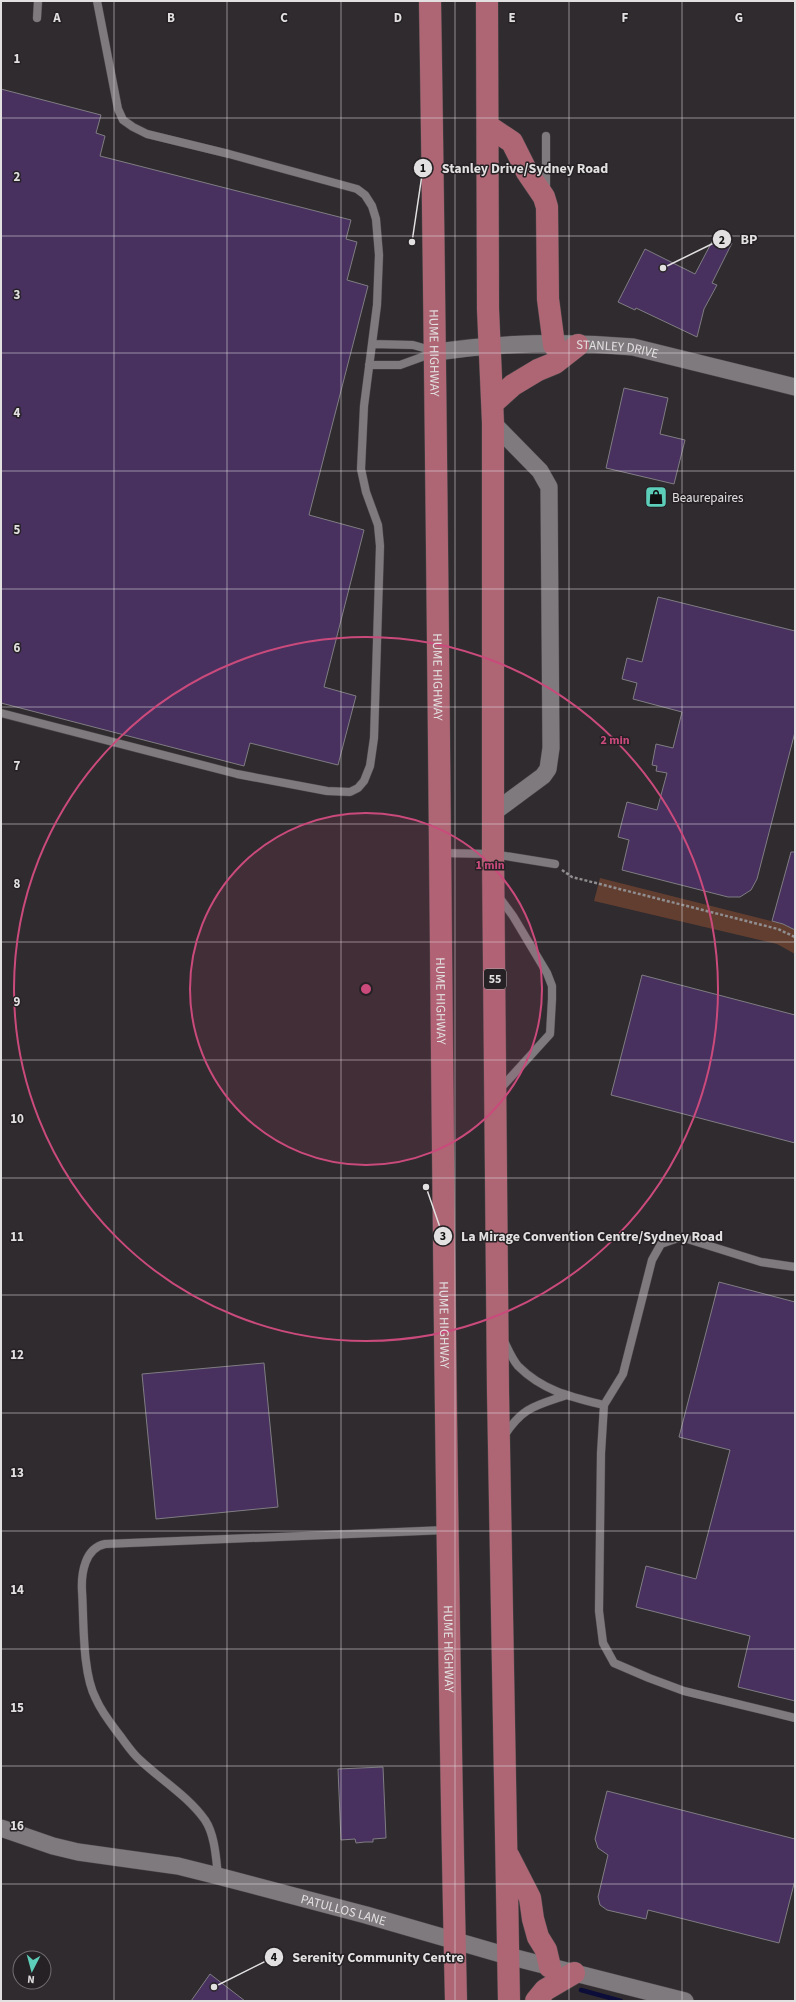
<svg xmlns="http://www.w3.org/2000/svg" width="796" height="2002" font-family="'Source Sans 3',sans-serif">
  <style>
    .green { fill: #623e31 }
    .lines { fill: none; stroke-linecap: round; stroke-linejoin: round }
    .stream { stroke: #0c0d39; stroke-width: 4.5 }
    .building { fill: #48315f; stroke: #7f7d82 }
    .service-casing { stroke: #4c484b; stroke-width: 9 }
    .minor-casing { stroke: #4c484b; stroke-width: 18 }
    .trunk-casing { stroke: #4c484b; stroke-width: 23 }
    .path { stroke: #908d8f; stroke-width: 2.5; stroke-dasharray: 3 2; stroke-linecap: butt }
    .service { stroke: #7f7a7d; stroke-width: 8 }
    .minor { stroke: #7f7a7d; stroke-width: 17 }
    .trunk { stroke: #ae6674; stroke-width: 22 }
    .grid { fill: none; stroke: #e2e0e1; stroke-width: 1; stroke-opacity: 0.55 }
    .ring { fill: none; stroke: #ca4a7c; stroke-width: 2 }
    .labels { text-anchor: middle; stroke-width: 3; stroke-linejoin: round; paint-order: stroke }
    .shield { fill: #252124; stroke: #a9a7a8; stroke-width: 1 }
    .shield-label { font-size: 12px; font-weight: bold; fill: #e2e0e1 }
    .street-label { font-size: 13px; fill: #e2e0e1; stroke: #252124 }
    .poi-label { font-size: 13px; fill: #e2e0e1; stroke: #252124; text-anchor: start }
    .grid-label { font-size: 13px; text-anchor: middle; font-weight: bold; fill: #e2e0e1; stroke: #252124; stroke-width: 3; stroke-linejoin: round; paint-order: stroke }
    .centre { fill: #ca4a7c; stroke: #252124; stroke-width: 2 }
    .ring-label { font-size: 12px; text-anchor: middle; font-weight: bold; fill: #ca4a7c; stroke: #252124; stroke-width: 3; stroke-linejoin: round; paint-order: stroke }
    .leader { fill: none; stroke: #e2e0e1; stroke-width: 1.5 }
    .callout-dot { fill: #e2e0e1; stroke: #252124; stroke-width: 1.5 }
    .mark-label { font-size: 12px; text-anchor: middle; font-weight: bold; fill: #111 }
    .callout-label { font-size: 14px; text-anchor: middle; font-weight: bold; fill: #e2e0e1; stroke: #252124; stroke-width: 3; stroke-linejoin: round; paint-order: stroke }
  </style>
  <rect width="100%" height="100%" fill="#2f2b2e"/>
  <!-- green -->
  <path class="green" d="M600,878L783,924L795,930V954L777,944L594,901Z"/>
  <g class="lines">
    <!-- stream -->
    <path class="stream" d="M581,1990L621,2001"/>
  </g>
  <!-- building -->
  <path class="building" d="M1,89L101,115L96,133L105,136L100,156L351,220L346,239L357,242L347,280L368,286L309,515L364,530L324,687L356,696L338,765L250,743L244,766L1,703Z
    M716,234L732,243L712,283L717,285L704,309L697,337L636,308L635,310L618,302L645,249L695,274Z
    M624,388L668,398L660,434L685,440L674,484L606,468Z
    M658,597L795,631V732L757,879L751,890L740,897H728L622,870L629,840L618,837L627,802L657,810L667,773L656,771L657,766L652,765L656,744L673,748L682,712L633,699L637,683L622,679L627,658L642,662Z
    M791,852H795V930L783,924L772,921Z
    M642,975L795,1015V1143L611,1095Z
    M719,1282L795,1302V1701L738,1687L750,1636L636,1607L646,1566L696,1579L730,1450L679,1437Z
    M264,1363L278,1507L156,1519L142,1374Z
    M383,1767L386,1838L373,1839V1842H365L356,1843L355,1839L341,1840L338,1769Z
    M607,1791L795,1839V1880L779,1943L648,1910L646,1919L607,1910L600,1905L598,1897L608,1855L598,1848L595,1839Z
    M210,1974L245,2001H191Z"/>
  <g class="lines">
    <!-- service casing -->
    <g class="service-casing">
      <path id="service" d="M37,18L38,1
        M546,136V190
        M372,344L413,345L434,351
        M369,365H400L433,353
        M1,713L237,774L327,791L350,792L358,788L364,781L370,766L374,738L380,546L378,525L366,492L361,469L364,406L377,305L379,255L376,219L372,206L365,195L357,189L229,154L147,134L133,127L123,120L118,109L97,1
        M440,853L493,854L555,864
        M499,897L513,916L547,973L552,986V999L550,1034L500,1089
        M795,1267L761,1262L681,1237L661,1244L652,1260L623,1374L604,1405L601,1453L599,1611L603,1643L614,1663L649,1678L684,1691L795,1718
        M504,1341C508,1349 512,1359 518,1366C543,1391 571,1397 604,1405
        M504,1436C522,1408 534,1406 564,1396
        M218,1876C216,1858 215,1835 205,1820C188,1796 161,1780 140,1760C133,1754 127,1745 121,1737C112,1725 102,1713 96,1699C82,1673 84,1621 82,1591C81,1573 85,1548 105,1544L446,1530"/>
    </g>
    <!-- minor casing -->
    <g class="minor-casing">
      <g id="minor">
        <path id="s1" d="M436,352C500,343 568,341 633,347L795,387"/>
        <path d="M493,423L540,471L549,487L551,748L548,769L543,776L493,813"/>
        <path id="s2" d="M1,1828L53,1846L78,1852L178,1866L218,1876L366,1915L508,1956L685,2001"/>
      </g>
    </g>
    <!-- trunk casing -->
    <g class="trunk-casing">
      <g id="trunk">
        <path id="s3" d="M430,1C441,668 441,1334 456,2001"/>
        <path d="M487,1L488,309L493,423V854L498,1391L509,2001"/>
        <path d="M488,126L512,142L527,172L544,197L547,207L548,299L554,345"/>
        <path d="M493,403L513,385L538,370L555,363L578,345"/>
        <path d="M509,1857L530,1898L533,1919L538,1937L546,1950L550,1967"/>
        <path d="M536,2001L545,1990L574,1973"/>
      </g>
    </g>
    <!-- path -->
    <path class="path" d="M562,870L572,877L778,929L795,937"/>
    <!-- service -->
    <use href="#service" class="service"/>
    <!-- minor -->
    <use href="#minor" class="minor"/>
    <!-- trunk -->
    <use href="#trunk" class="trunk"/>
  </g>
  <!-- grid -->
  <path class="grid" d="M114,1V2001M227,1V2001M341,1V2001M455,1V2001M569,1V2001M682,1V2001M1,118H795M1,236H795M1,353H795M1,471H795M1,589H795M1,707H795M1,824H795M1,942H795M1,1060H795M1,1178H795M1,1295H795M1,1413H795M1,1531H795M1,1649H795M1,1766H795M1,1884H795"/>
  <!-- distance rings -->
  <circle cx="366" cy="989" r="176" fill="#ca4a7c" fill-opacity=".12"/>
  <g class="ring">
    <circle cx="366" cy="989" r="176"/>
    <circle cx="366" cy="989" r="352"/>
  </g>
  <!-- icons -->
  <defs>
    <g id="shop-square" transform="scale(1.15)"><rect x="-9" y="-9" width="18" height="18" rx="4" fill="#5dceb9" stroke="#252124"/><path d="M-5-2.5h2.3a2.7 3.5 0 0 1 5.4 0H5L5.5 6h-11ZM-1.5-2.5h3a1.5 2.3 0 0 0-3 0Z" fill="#111"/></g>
  </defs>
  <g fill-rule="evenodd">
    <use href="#shop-square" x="656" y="497"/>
  </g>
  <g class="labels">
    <!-- shield labels -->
    <rect class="shield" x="484" y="969" width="22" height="20" rx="3"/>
    <g class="shield-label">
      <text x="495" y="983">55</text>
    </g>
    <!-- street labels -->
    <g class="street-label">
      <text dy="5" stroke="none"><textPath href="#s1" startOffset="182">STANLEY DRIVE</textPath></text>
      <text dy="5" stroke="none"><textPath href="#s3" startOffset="352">HUME HIGHWAY</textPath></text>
      <text dy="5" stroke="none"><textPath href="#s3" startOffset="676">HUME HIGHWAY</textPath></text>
      <text dy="5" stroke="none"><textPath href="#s3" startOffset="1000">HUME HIGHWAY</textPath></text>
      <text dy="5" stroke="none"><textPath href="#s3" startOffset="1324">HUME HIGHWAY</textPath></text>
      <text dy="5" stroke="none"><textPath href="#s3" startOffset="1648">HUME HIGHWAY</textPath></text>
      <text dy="5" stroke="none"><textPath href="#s2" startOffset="353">PATULLOS LANE</textPath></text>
    </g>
    <!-- poi labels -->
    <g class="poi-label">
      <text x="672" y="502">Beaurepaires</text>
    </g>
  </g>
  <g class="grid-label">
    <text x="57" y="22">A</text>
    <text x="171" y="22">B</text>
    <text x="284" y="22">C</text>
    <text x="398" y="22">D</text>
    <text x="512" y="22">E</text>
    <text x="625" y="22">F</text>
    <text x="739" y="22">G</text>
    <text x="17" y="63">1</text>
    <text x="17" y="181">2</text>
    <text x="17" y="299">3</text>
    <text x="17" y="417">4</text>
    <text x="17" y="534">5</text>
    <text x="17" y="652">6</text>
    <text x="17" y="770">7</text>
    <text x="17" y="888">8</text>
    <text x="17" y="1006">9</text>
    <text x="17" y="1123">10</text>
    <text x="17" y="1241">11</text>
    <text x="17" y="1359">12</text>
    <text x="17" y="1477">13</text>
    <text x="17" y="1594">14</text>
    <text x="17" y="1712">15</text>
    <text x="17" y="1830">16</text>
  </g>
  <circle cx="366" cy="989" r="6" class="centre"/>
  <g class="ring-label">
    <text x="615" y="744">2 min</text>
    <text x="490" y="869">1 min</text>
  </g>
  <!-- callouts -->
  <path class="leader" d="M412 242L423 168M663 268L722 239M426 1187L443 1236M214 1987L274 1957"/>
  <g class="callout-dot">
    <circle cx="412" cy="242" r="4"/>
    <circle cx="663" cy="268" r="4"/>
    <circle cx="426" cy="1187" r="4"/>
    <circle cx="214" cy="1987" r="4"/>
    <circle cx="423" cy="168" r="10"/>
    <circle cx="722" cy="239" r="10"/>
    <circle cx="443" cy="1236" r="10"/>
    <circle cx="274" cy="1957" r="10"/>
  </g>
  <g class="mark-label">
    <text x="423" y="172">1</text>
    <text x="722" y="244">2</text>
    <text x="443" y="1240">3</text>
    <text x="274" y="1961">4</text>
  </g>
  <g class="callout-label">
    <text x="525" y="173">Stanley Drive/Sydney Road</text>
    <text x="749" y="244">BP</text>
    <text x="592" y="1241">La Mirage Convention Centre/Sydney Road</text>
    <text x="378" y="1962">Serenity Community Centre</text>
  </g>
  <!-- border -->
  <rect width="796" height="2002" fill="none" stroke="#e2e0e1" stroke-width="4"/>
  <!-- north arrow -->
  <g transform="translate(32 1970) rotate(186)"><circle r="19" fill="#252124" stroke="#716d70"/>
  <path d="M0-3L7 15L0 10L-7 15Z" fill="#5dceb9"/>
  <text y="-6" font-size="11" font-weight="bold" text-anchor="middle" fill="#e2e0e1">N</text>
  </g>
</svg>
